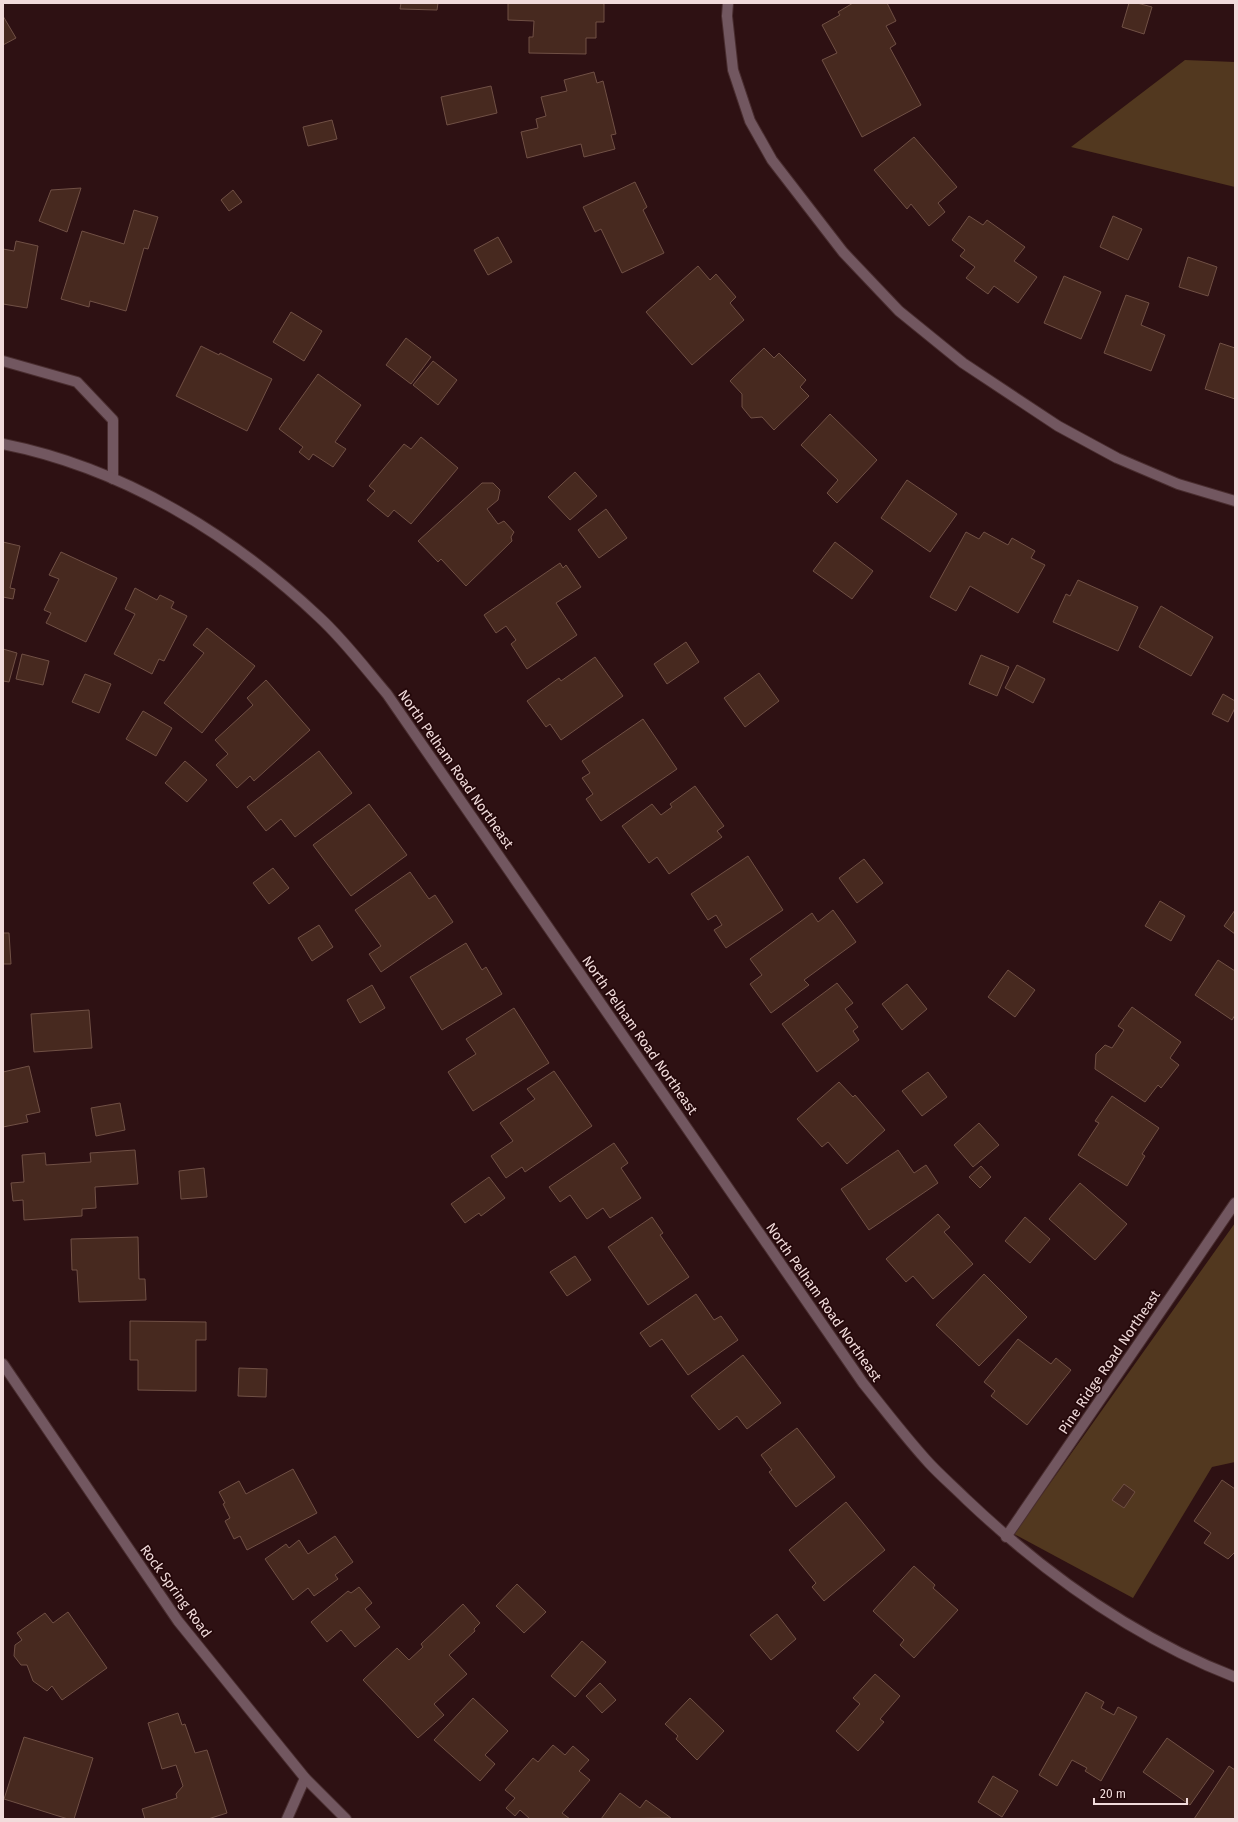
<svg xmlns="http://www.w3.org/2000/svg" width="1238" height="1822" font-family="'Fira Sans',sans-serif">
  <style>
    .green { fill: #52381f }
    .building { fill: #47291f; stroke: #705045 }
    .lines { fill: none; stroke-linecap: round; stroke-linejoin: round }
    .service-casing { stroke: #492d2f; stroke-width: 12 }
    .minor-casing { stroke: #492d2f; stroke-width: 12 }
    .tertiary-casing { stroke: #492d2f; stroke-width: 12 }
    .service { stroke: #725760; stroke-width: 10 }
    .minor { stroke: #725760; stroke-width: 10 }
    .tertiary { stroke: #725760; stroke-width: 10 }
    .labels { text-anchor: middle; stroke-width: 3.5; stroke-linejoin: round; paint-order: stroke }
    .street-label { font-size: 14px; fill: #f1dbdb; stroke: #24080a }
  </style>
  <rect width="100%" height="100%" fill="#2e1113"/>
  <!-- green -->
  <path class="green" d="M1185,60L1235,62V187L1071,147Z
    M1235,1223V1462L1212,1467L1133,1598L1014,1534Z"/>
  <!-- building -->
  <path class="building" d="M401,3H438L437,10L400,9Z
    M508,3H601L604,4V22H596V38H586V54L529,53V37H533L534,21L508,20Z
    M853,3H887L896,21L886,26L896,44L890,48L921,105L862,137L822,60L837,53L822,25L840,15L838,12Z
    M1129,3H1137L1152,7L1144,34L1122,27Z
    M3,16L16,38L3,45Z
    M594,72L597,83L603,81L616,134L611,135L615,149L584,157L581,144L527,158L521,132L538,128L536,119L546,116L541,97L567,91L564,80Z
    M491,86L497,113L447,125L441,97Z
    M332,120L337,139L308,146L303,127Z
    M914,137L957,187L938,203L945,212L929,226L911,204L907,209L874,170Z
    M635,182L647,207L643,210L664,253L622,273L601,229L595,232L583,207Z
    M81,188L67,232L39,221L51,190Z
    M233,190L242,202L229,211L221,200Z
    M134,210L158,217L148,249L144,248L126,311L90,301L89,307L61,299L82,231L124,244Z
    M969,216L983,225L987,220L1025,247L1014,261L1037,277L1018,303L994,286L988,294L966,278L975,267L960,256L965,250L952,240Z
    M1113,216L1142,229L1128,260L1100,247Z
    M498,237L512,262L488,275L474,250Z
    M16,241L38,246L27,308L3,304V249L14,251Z
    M1188,257L1217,267L1208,296L1179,287Z
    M698,266L710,280L716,274L736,297L730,303L744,320L692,365L646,312Z
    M1064,276L1101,292L1081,339L1044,323Z
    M1126,295L1149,303L1141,325L1165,335L1151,371L1104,353Z
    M291,312L322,331L304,361L273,342Z
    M406,338L431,357L411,384L386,365Z
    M1220,343L1235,348V399L1205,389Z
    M201,346L219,355L220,353L272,379L247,431L176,396Z
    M764,348L774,358L779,353L806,380L800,387L809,396L774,430L762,417L751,418L742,407V394L730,381Z
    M433,361L457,380L438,405L413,385Z
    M318,374L361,405L335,442L346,449L333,467L313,454L309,460L299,452L303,447L279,429Z
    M830,414L877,460L837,503L827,493L838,480L801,445Z
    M421,437L458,468L411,524L394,510L388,517L367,500L375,491L369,486L404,444L411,449Z
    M575,472L597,496L570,520L548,497Z
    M907,480L957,514L930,552L881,518Z
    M482,483H493L500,490L498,500L487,509L498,524L504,521L514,532L511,537L512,541L466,586L441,559L438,562L418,541Z
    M606,509L627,538L599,558L578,530Z
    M966,532L979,539L984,532L1008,545L1012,538L1035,551L1031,558L1045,565L1018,613L970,586L956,611L930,597Z
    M3,542L20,546L10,588L15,589L13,599L3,597Z
    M835,542L873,571L852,599L813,571Z
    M61,552L117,578L86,642L46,623L51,613L44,610L59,579L49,575Z
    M560,563L563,568L566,565L581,587L556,603L577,635L527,669L511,644L516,640L506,626L496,633L484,615Z
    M1078,580L1138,607L1118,651L1053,622L1066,594L1070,596Z
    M135,588L157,600L160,595L174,602L171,608L187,616L164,661L159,659L152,674L114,654L135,614L125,609Z
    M1161,606L1213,637L1191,676L1139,647Z
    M207,628L255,666L202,733L164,703L204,653L193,645Z
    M686,642L699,662L667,684L654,664Z
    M3,649L17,653L9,682L3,681Z
    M22,654L49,661L43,685L16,679Z
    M981,655L1009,667L997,696L969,684Z
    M595,657L623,696L561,740L550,724L546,727L527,701L559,678L561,681Z
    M1017,665L1045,679L1033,703L1005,688Z
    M759,673L779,701L745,727L724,698Z
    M85,674L111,684L99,713L72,702Z
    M266,680L310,730L254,781L250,776L237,788L216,765L228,754L215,740L253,705L247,698Z
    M1223,694L1235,701V708L1228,722L1212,714Z
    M143,711L172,728L156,756L126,739Z
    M643,719L677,769L601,821L586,799L593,794L582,778L590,773L582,761Z
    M319,751L352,793L295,837L281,819L266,831L247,807Z
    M185,761L207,780L187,802L165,783Z
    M695,786L724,826L717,831L722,837L669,874L657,857L649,863L622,826L652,804L661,815L672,807L670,804Z
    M369,804L407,855L351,896L313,845Z
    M748,856L783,910L726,948L714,930L722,925L716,915L708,920L691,894Z
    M864,859L883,883L857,903L839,878Z
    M273,868L289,888L269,904L253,883Z
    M410,872L429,899L435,895L453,922L381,972L369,954L381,946L355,910Z
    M1160,901L1185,916L1171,941L1145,926Z
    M833,910L856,942L804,980L809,985L771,1013L750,984L762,975L750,959L812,913L818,922Z
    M1235,910V934L1224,926Z
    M319,925L333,947L312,961L298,938Z
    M3,933H9L11,964H3Z
    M466,943L482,970L486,967L502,994L442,1030L410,977Z
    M1218,960L1235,971V1015L1232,1020L1195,995Z
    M1008,970L1035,990L1015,1017L988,997Z
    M837,983L853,1003L845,1009L858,1027L853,1031L859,1040L817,1072L782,1024Z
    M907,984L927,1009L902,1030L882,1004Z
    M372,985L385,1008L360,1023L347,1000Z
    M1132,1007L1181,1042L1170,1058L1179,1065L1161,1088L1158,1085L1145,1102L1095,1069L1096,1054L1105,1045L1112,1048L1124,1030L1118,1026Z
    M514,1008L549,1063L473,1111L448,1072L476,1054L466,1039Z
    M89,1010L92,1048L34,1052L31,1014Z
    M29,1066L40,1112L26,1115L28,1122L3,1127V1072Z
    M554,1071L592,1126L525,1172L522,1167L506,1178L491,1156L513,1141L500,1123L535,1099L527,1089Z
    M928,1072L947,1097L922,1116L902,1091Z
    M839,1082L853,1097L855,1095L885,1130L847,1164L828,1142L822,1147L797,1119Z
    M1112,1096L1159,1128L1142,1154L1145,1156L1127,1186L1078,1155L1099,1123L1095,1121Z
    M120,1103L125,1130L96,1136L91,1108Z
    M979,1123L999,1145L973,1167L954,1145Z
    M614,1143L628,1163L621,1168L641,1198L610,1218L603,1208L587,1219L570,1195L560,1202L549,1187Z
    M135,1150L138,1184L95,1187L96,1208L82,1209V1216L24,1220L23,1200L13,1201L11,1183L24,1182L22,1155L45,1153L46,1165L91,1162L90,1153Z
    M898,1150L914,1173L926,1165L938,1183L869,1230L841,1189Z
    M981,1166L991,1177L980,1188L969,1177Z
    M204,1168L207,1197L181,1199L179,1171Z
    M489,1177L505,1198L481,1216L479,1213L465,1223L451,1204Z
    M1080,1183L1127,1224L1095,1260L1049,1219Z
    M938,1214L950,1227L944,1232L973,1264L933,1299L913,1276L906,1282L886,1259Z
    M652,1217L663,1233L660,1235L689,1277L648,1305L608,1247Z
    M1025,1217L1050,1239L1030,1263L1005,1241Z
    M138,1237L139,1279H145L146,1300L79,1302L77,1270H72L71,1239Z
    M575,1256L591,1280L567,1296L550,1272Z
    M984,1274L1027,1317L979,1366L936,1325Z
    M696,1294L714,1320L721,1316L738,1340L688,1375L662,1339L650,1347L640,1333Z
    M130,1321L206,1322V1340H196V1391L138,1390V1360H130Z
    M1018,1339L1051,1364L1056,1358L1071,1370L1027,1425L991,1396L995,1391L984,1382Z
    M743,1355L781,1403L747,1429L737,1416L719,1430L691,1396Z
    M239,1368L267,1369L266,1397L238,1396Z
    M797,1428L835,1477L796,1507L769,1472L772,1470L761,1455Z
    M293,1469L317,1513L247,1550L240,1536L234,1539L225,1521L230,1518L223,1504L225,1503L219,1492L239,1481L246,1494Z
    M1222,1480L1235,1489V1552L1228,1559L1204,1543L1211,1533L1194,1521Z
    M1124,1484L1135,1492L1124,1508L1112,1500Z
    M846,1502L885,1550L824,1601L812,1587L816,1583L789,1550Z
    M335,1536L353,1562L335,1575L338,1579L314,1596L308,1588L293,1600L265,1559L286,1544L289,1548L299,1540L308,1554Z
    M914,1566L935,1585L933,1588L958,1610L914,1658L900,1645L904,1640L873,1611Z
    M517,1584L546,1612L524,1633L496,1606Z
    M359,1587L372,1603L365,1609L380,1627L355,1647L341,1630L327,1642L311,1622L348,1591L351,1593Z
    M463,1604L480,1623L474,1629L475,1631L449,1655L467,1674L434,1704L444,1715L418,1738L363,1680L397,1648L409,1660L423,1647L421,1644Z
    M68,1612L107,1668L62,1700L52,1686L47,1691L33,1681L27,1665H21L14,1656L15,1645L22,1640L17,1633L45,1613L53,1623Z
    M777,1614L796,1639L771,1660L750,1635Z
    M582,1641L606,1662L575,1697L551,1676Z
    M875,1674L900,1696L880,1719L884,1722L858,1751L836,1731L860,1704L853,1698Z
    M600,1683L616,1700L602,1713L586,1696Z
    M1086,1692L1104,1702L1101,1708L1114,1715L1118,1707L1137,1717L1101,1781L1085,1771L1087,1768L1072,1760L1057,1786L1039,1775Z
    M473,1698L508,1731L485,1755L495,1764L480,1781L434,1740Z
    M690,1698L724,1731L697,1760L676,1739L678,1736L665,1724Z
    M178,1713L182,1725L185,1724L195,1753L207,1750L227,1813L208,1819H145L142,1809L177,1798L176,1794L183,1786L176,1765L162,1769L148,1723Z
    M24,1737L93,1758L74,1819H68L4,1799Z
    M1167,1738L1214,1771L1190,1805L1143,1772Z
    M553,1745L565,1755L573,1746L589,1760L579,1771L590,1780L562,1813L570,1819H530L520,1810L515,1816L506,1808L515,1798L505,1790L533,1758L538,1762Z
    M1229,1766L1235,1770V1819H1194Z
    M993,1776L1018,1791L1002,1817L978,1802Z
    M620,1793L640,1808L646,1800L671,1818L601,1819Z"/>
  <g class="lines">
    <!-- service casing -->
    <g class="service-casing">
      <path id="service" d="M3,361L77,382L113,420V479"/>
    </g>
    <!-- minor casing -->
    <g class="minor-casing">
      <path id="minor" d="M728,3L727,16L733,70L750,121L772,160L843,252L899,311L963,363L1058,426L1117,458L1178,484L1235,501
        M3,444C123,468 231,534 319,617C344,640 365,668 387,694L863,1383C885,1410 906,1438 929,1463C940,1475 954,1487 966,1499C1044,1573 1134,1638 1235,1677
        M1006,1537L1235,1203
        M287,1819L305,1778"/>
    </g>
    <!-- tertiary casing -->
    <g class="tertiary-casing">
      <path id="tertiary" d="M3,1364L178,1621L305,1778L346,1819"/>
    </g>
    <!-- service -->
    <use href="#service" class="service"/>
    <!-- minor -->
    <use href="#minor" class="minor"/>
    <!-- tertiary -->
    <use href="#tertiary" class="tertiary"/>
  </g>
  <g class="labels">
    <!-- street labels -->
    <g class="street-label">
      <text transform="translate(456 769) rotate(55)" y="5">North Pelham Road Northeast</text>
      <text transform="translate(640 1035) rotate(55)" y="5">North Pelham Road Northeast</text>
      <text transform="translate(824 1302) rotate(55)" y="5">North Pelham Road Northeast</text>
      <text transform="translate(1109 1362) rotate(-56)" y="5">Pine Ridge Road Northeast</text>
      <text transform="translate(176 1591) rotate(54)" y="5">Rock Spring Road</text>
    </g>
  </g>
  <!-- border -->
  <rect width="1238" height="1822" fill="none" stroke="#f1dbdb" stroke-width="8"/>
  <!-- scale -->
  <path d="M1094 1798v6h93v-6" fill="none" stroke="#f1dbdb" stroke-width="2"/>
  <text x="1100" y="1798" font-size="12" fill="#f1dbdb" stroke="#24080a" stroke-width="3" paint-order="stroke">20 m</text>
</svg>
